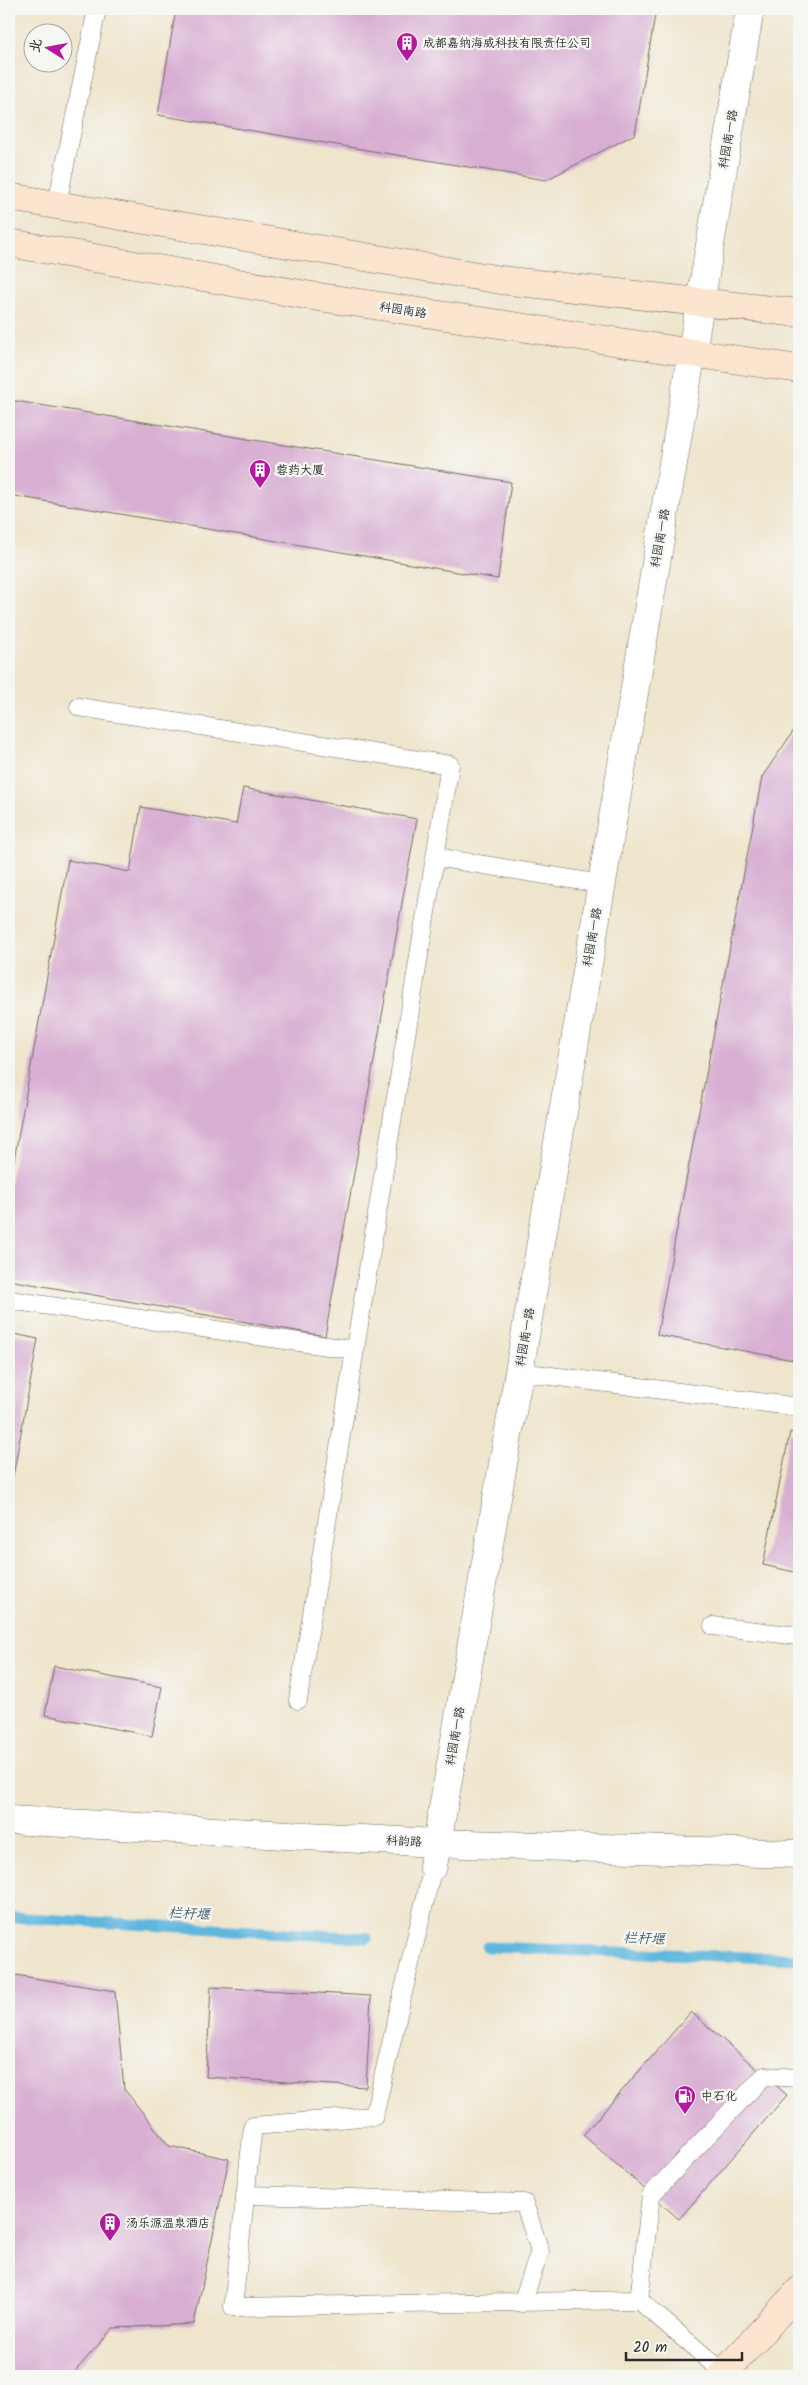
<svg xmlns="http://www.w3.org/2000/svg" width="808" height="2385" font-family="Kalam,'LXGW WenKai TC',sans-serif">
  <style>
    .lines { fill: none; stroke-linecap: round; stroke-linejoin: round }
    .stream { stroke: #61b7de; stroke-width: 11 }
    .building { fill: #d8afd3 }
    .lane-casing { stroke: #706c63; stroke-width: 19 }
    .street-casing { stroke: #706c63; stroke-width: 29 }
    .secondary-casing { stroke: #706c63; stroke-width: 29 }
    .lane { stroke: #fff; stroke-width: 18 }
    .street { stroke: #fff; stroke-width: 28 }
    .secondary { stroke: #fbe5cf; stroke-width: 28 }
    .labels { text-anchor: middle; stroke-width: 4.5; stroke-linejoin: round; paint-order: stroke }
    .poi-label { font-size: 12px; fill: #2b2b2b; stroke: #f6f6f2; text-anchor: start }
    .street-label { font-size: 12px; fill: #2b2b2b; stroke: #f6f6f2 }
    .water-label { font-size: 14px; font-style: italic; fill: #3e5c6a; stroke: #f6f6f2 }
  </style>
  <rect width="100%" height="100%" fill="#f6f6f2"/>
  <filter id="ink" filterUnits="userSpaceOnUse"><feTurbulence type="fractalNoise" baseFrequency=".02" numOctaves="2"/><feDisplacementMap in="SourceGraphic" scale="10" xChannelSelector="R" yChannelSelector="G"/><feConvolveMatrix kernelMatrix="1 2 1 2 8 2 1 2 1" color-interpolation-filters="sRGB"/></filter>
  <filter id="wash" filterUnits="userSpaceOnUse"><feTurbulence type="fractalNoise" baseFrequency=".0096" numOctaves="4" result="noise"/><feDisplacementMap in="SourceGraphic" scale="20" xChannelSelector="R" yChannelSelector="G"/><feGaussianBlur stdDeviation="1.12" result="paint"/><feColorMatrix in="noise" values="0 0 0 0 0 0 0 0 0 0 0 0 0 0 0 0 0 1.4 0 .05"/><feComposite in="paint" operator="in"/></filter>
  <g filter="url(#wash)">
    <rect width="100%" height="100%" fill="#efe5cc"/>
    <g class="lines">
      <!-- stream -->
      <path class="stream" d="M9,1917L367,1938
        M487,1947L799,1959"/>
    </g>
    <g id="blocks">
      <!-- building -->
      <path class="building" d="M176,9H656L635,134L546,180L158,115Z
        M9,400L511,482L498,579L9,495Z
        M799,723V1361L657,1335L762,777Z
        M243,788L417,819L325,1336L9,1280V1188L68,860L130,872L141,807L236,824Z
        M9,1333L38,1339L10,1493H9Z
        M790,1432L799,1434V1573L763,1565Z
        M54,1666L162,1687L152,1736L45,1715Z
        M9,1974L115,1991L124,2089L169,2146L229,2159L194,2324L113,2328L71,2376H9Z
        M211,1987L371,1996L366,2087L206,2077Z
        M691,2012L787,2095L679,2219L583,2135Z"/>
    </g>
  </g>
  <g filter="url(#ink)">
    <use href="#blocks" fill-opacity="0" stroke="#706c63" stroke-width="1"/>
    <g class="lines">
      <!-- lane casing -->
      <g class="lane-casing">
        <path id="lane" d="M57,204L97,9
          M79,707L450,765L435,857
          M9,1300L355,1350
          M519,1372L799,1407
          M713,1626L799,1636
          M298,1700L435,857L601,884
          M433,1866L374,2116L253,2126L233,2307L639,2300L724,2373
          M245,2195L524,2203L540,2251L522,2303
          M639,2300L651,2195L764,2076L799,2078"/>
      </g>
      <!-- street casing -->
      <g class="street-casing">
        <path id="street" d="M9,1820L436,1843L799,1854
          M433,1866L519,1372L750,9"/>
      </g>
      <!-- secondary casing -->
      <g class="secondary-casing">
        <path id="secondary" d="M9,197L501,280L799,313
          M9,243L306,295L799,369
          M721,2376L799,2291"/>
      </g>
      <!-- lane -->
      <use href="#lane" class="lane"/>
      <!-- street -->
      <use href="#street" class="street"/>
      <!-- secondary -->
      <use href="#secondary" class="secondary"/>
    </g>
  </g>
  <!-- icons -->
  <defs>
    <g id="building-pin" transform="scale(1.125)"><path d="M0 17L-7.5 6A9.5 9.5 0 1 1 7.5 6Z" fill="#b5179e" stroke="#f6f6f2"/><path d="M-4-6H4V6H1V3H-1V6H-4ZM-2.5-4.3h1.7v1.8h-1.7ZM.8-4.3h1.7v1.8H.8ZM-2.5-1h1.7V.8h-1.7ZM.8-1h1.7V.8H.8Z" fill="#fff"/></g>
    <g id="fuel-pin" transform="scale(1.125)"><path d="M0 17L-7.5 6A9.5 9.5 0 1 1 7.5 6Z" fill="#b5179e" stroke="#f6f6f2"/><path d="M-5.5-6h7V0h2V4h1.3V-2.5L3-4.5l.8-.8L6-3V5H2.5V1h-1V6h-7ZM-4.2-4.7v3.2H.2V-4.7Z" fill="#fff"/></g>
  </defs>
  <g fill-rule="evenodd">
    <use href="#building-pin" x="407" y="43"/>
    <use href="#building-pin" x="260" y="470"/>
    <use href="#fuel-pin" x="685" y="2096"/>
    <use href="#building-pin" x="110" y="2223"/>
  </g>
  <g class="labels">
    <!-- poi labels -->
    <g class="poi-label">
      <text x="423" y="47">成都嘉纳海威科技有限责任公司</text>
      <text x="276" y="474">蓉药大厦</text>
      <text x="701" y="2100">中石化</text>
      <text x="126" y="2227">汤乐源温泉酒店</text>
    </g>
    <!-- street labels -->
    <g class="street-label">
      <text transform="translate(728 139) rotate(-80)" y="4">科园南一路</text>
      <text transform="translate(403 310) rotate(9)" y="4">科园南路</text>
      <text transform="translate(660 538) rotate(-80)" y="4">科园南一路</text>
      <text transform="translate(592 937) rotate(-80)" y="4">科园南一路</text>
      <text transform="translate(525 1337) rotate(-80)" y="4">科园南一路</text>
      <text transform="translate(455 1736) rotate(-80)" y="4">科园南一路</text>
      <text transform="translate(404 1841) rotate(3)" y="4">科韵路</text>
    </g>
    <!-- water labels -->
    <g class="water-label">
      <text transform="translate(189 1913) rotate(3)" y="5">栏杆堰</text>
      <text transform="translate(644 1938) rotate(2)" y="5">栏杆堰</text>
    </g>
  </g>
  <!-- margin -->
  <rect width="808" height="2385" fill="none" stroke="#f6f6f2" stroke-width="30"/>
  <!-- north arrow -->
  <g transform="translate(48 48) rotate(281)"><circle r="24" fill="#f6f6f2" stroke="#a5a5a2"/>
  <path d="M0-4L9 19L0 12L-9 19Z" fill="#b5179e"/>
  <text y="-8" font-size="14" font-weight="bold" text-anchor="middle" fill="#2b2b2b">北</text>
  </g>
  <!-- scale -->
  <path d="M626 2352v8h116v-8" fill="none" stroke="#2b2b2b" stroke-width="2.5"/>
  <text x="633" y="2352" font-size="15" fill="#2b2b2b" stroke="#f6f6f2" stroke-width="4" paint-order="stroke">20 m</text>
</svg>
